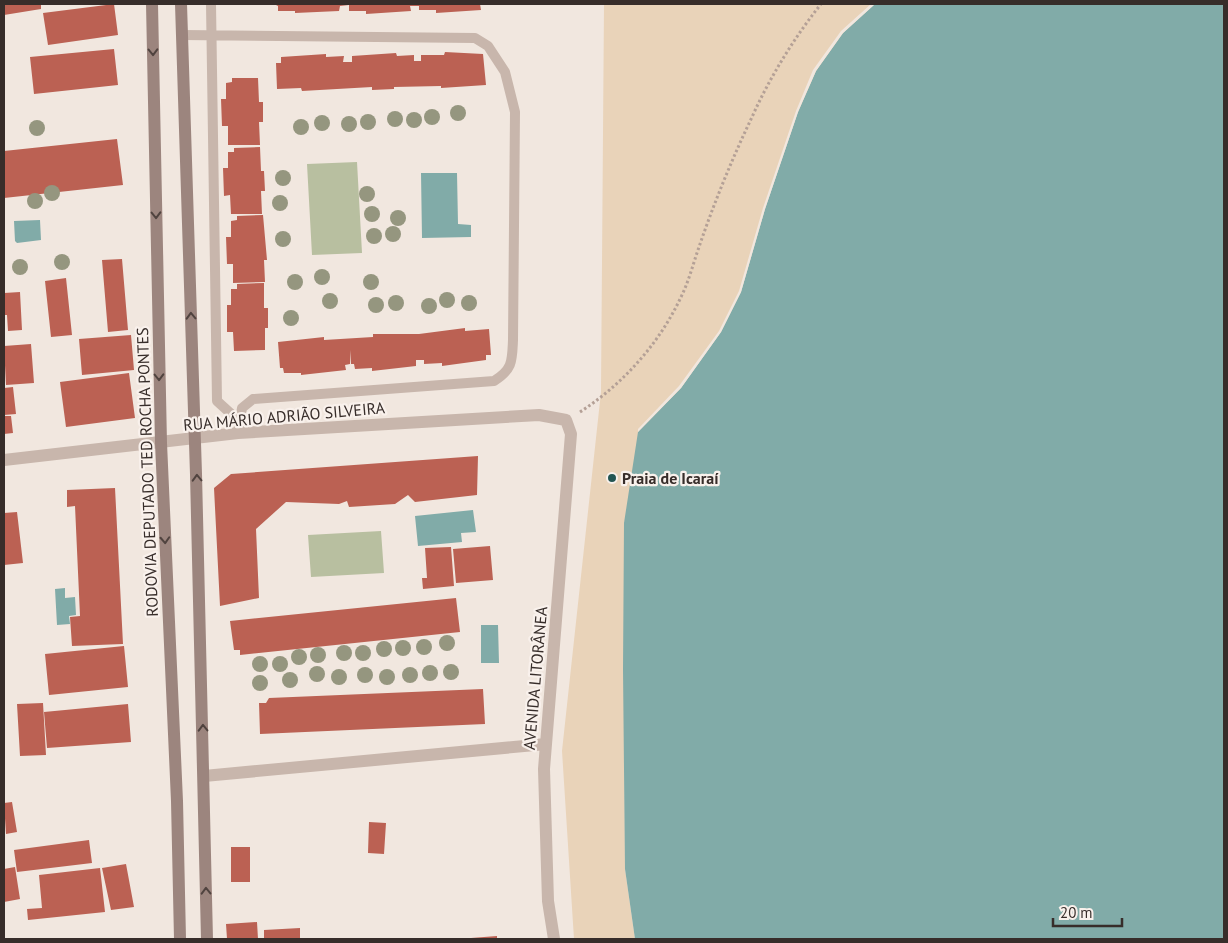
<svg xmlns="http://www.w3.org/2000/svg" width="1228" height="943" font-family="'PT Sans',sans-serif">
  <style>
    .green { fill: #b8bfa0 }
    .sand { fill: #e9d3b9 }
    .water { fill: #81aba8 }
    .pier { fill: #f1e7df }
    .building { fill: #bb6153 }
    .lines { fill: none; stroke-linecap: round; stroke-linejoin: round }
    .path { stroke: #b4a096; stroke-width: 3; stroke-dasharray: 2.5 2.5; stroke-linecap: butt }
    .lane { stroke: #c8b6ac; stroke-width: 10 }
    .street { stroke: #c8b6ac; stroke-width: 12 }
    .secondary { stroke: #9c857e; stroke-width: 12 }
    .tree { fill: #95967f }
    .oneway { stroke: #50433f }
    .poi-dot { fill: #235552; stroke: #f9f1ec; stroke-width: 2 }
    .labels { text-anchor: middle; stroke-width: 4.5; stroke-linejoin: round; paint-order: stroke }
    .street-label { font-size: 16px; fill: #372d2a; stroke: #f9f1ec }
    .poi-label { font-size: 16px; font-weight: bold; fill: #372d2a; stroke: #f9f1ec; text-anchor: start }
  </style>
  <rect width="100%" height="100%" fill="#f1e7df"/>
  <!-- green -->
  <path class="green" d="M357,162L362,253L312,255L307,164Z
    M381,531L384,573L311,577L308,535Z"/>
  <!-- sand -->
  <path class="sand" d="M604,4H875L843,33L798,112L765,209L741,292L721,332L681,388L624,523L625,869L635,939H574L562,751L601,392Z"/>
  <!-- water -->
  <path class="water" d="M875,4H1224V939H635L625,869L623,669L624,523L638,432L681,388L721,332L741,292L765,209L798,112L816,71L843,33Z
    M421,173H457L458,224L471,225V237L422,238Z
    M40,220L41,240L17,243L15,241L14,221Z
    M473,510L476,532L461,533L462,542L418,546L415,516Z
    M65,588V598L75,597L76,615L69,616L70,624L57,625L55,589Z
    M481,625H498L499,663H481Z"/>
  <!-- pier -->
  <path class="pier" d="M871,4H875L843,33L816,71L798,112L765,209L741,292L721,332L681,388L638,432V429L679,386L719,331L739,291L763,208L796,111L813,70L841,31Z"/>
  <!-- building -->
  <path class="building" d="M4,4H41V9L4,15Z
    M114,4L118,35L48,45L43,13Z
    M274,4H480L481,10L436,13V10H419V6H410L411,11L366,14V11H349V5L340,6L339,11L295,13V11H278V6Z
    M114,49L118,85L34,94L30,57Z
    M445,52L483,54L486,85L441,88V86L394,87V89L372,90V87L302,91L301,88L277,89L276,63H281V57L326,54V57L344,56L343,62H352V56L396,53L397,56L414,55V61H421V55H444Z
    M232,78H258L259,102H263V122H259L260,145H228V126H222L221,99H226V83L232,82Z
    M117,139L123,185L4,198V151Z
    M260,147L261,171H264L265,191H261L262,214H231L230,195L224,196L223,168H228V152H234V148Z
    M263,215L267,260H264L265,282L233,283V264H227L226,237H231V221L237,220V216Z
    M122,259L128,330L108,332L102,260Z
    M66,278L72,335L51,337L45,281Z
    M264,283V308H268V328H265V350L234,351L233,332H227V305H231V289H237V284Z
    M20,292L22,330L8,331L7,315H4V293Z
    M465,328V331L489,329L491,355H486V360L442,366V363L424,364V360H416V366L372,371V368L355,369L354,364H351L350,350V364L345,365L346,370L301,375V373H284L283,368H280L278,342L324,337V340L373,337V334H419Z
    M131,335L134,370L82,375L79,339Z
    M31,344L34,383L6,385L4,346Z
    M129,373L135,418L66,427L60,382Z
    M13,387L16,414L4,415V388Z
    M4,416H11L13,433L4,434Z
    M478,456L477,495L415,502L408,495L395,504L349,507L347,501L339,504L286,502L256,529L259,598L220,606L214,488L231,474Z
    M115,488L123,644L72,646L70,617L80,616L75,506L67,507V490Z
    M17,512L23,563L4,565V513Z
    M490,546L493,580L456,583L453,549Z
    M451,547L454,586L423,589L422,578H427L425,548Z
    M456,598L460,632L240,655V650H234L230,621Z
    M124,646L128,687L49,695L45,654Z
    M483,689L485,724L260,734L259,703H266L269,698Z
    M43,703L46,755L20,756L17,704Z
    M128,704L131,742L47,748L44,712Z
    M12,802L17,832L6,834L4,803Z
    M369,822L386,823L384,854L368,853Z
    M89,840L92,863L17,872L14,850Z
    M231,847H250V882H231Z
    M126,864L134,907L111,910L102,868Z
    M15,867L20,899L4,902V869Z
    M100,868L105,912L28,920L27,909L42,908L39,875Z
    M257,922L258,939H227L226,924Z
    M300,928V939H264V930Z
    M497,936V939H471V938Z"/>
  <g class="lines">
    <!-- path -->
    <path class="path" d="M580,412C623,384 659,344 681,297C689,281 693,264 699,247C714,203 732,159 752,117C770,77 794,38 821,4"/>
    <!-- lane -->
    <path class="lane" d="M211,4L217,401L239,421
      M182,35L475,38L488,46L505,72L515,112L513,340C512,361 513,369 494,381L253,399L242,408L238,433"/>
    <!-- street -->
    <path class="street" d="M4,460L238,433L539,415L566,420L571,434L544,769L548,901L554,939
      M204,776L546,744"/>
    <!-- secondary -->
    <path class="secondary" d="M152,4L161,443L177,801L180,939
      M181,4L196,474L207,939"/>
  </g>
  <!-- trees -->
  <g class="tree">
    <circle cx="458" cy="113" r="8"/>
    <circle cx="432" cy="117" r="8"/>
    <circle cx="395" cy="119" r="8"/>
    <circle cx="414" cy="120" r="8"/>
    <circle cx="368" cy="122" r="8"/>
    <circle cx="322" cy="123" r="8"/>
    <circle cx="349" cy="124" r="8"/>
    <circle cx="301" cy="127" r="8"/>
    <circle cx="37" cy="128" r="8"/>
    <circle cx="283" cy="178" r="8"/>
    <circle cx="52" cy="193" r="8"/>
    <circle cx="367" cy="194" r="8"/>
    <circle cx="35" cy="201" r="8"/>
    <circle cx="280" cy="203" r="8"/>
    <circle cx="372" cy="214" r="8"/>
    <circle cx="398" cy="218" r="8"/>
    <circle cx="393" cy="234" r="8"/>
    <circle cx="374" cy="236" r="8"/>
    <circle cx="283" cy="239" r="8"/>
    <circle cx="62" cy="262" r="8"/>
    <circle cx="20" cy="267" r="8"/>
    <circle cx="322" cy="277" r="8"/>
    <circle cx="295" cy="282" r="8"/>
    <circle cx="371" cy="282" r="8"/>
    <circle cx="447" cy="300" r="8"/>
    <circle cx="330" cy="301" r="8"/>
    <circle cx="396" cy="303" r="8"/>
    <circle cx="469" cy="303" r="8"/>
    <circle cx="376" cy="305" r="8"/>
    <circle cx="429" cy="306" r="8"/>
    <circle cx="291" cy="318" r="8"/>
    <circle cx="447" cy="643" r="8"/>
    <circle cx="424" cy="647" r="8"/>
    <circle cx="403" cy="648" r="8"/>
    <circle cx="384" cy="649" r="8"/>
    <circle cx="344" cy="653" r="8"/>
    <circle cx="363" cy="653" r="8"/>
    <circle cx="318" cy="655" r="8"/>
    <circle cx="299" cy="657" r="8"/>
    <circle cx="260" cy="664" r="8"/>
    <circle cx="280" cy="664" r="8"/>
    <circle cx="451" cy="672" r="8"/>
    <circle cx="430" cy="673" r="8"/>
    <circle cx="317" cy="674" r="8"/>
    <circle cx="365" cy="675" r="8"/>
    <circle cx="410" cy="675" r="8"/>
    <circle cx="339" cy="677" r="8"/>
    <circle cx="387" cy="677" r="8"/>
    <circle cx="290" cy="680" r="8"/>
    <circle cx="260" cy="683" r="8"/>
  </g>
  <!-- one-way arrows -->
  <defs><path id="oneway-chevron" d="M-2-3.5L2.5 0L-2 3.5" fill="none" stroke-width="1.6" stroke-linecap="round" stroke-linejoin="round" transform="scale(1.25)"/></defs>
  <g class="oneway">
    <use href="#oneway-chevron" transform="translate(153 52) rotate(89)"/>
    <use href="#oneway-chevron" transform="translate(156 215) rotate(89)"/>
    <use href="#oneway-chevron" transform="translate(191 316) rotate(-92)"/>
    <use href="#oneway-chevron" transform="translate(159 377) rotate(89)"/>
    <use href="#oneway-chevron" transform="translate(197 478) rotate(-92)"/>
    <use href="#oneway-chevron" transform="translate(165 540) rotate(87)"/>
    <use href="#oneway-chevron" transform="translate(203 728) rotate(-91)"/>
    <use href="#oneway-chevron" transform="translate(206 891) rotate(-91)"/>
  </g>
  <!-- markers -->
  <circle class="poi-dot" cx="612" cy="478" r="5"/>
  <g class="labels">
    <!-- street labels -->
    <g class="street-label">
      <text transform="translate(284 416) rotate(-5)" y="6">RUA MÁRIO ADRIÃO SILVEIRA</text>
      <text transform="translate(147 472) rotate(-92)" y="6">RODOVIA DEPUTADO TED ROCHA PONTES</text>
      <text transform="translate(535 678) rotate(-85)" y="6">AVENIDA LITORÂNEA</text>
    </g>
    <!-- poi labels -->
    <g class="poi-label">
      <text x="622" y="484">Praia de Icaraí</text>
    </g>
  </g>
  <!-- border -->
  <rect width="1228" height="943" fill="none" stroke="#372d2a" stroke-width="10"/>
  <!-- scale -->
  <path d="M1053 918v8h69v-8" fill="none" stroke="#372d2a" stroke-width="2.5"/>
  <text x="1060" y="918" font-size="15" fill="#372d2a" stroke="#f9f1ec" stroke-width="4" paint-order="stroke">20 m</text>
</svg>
